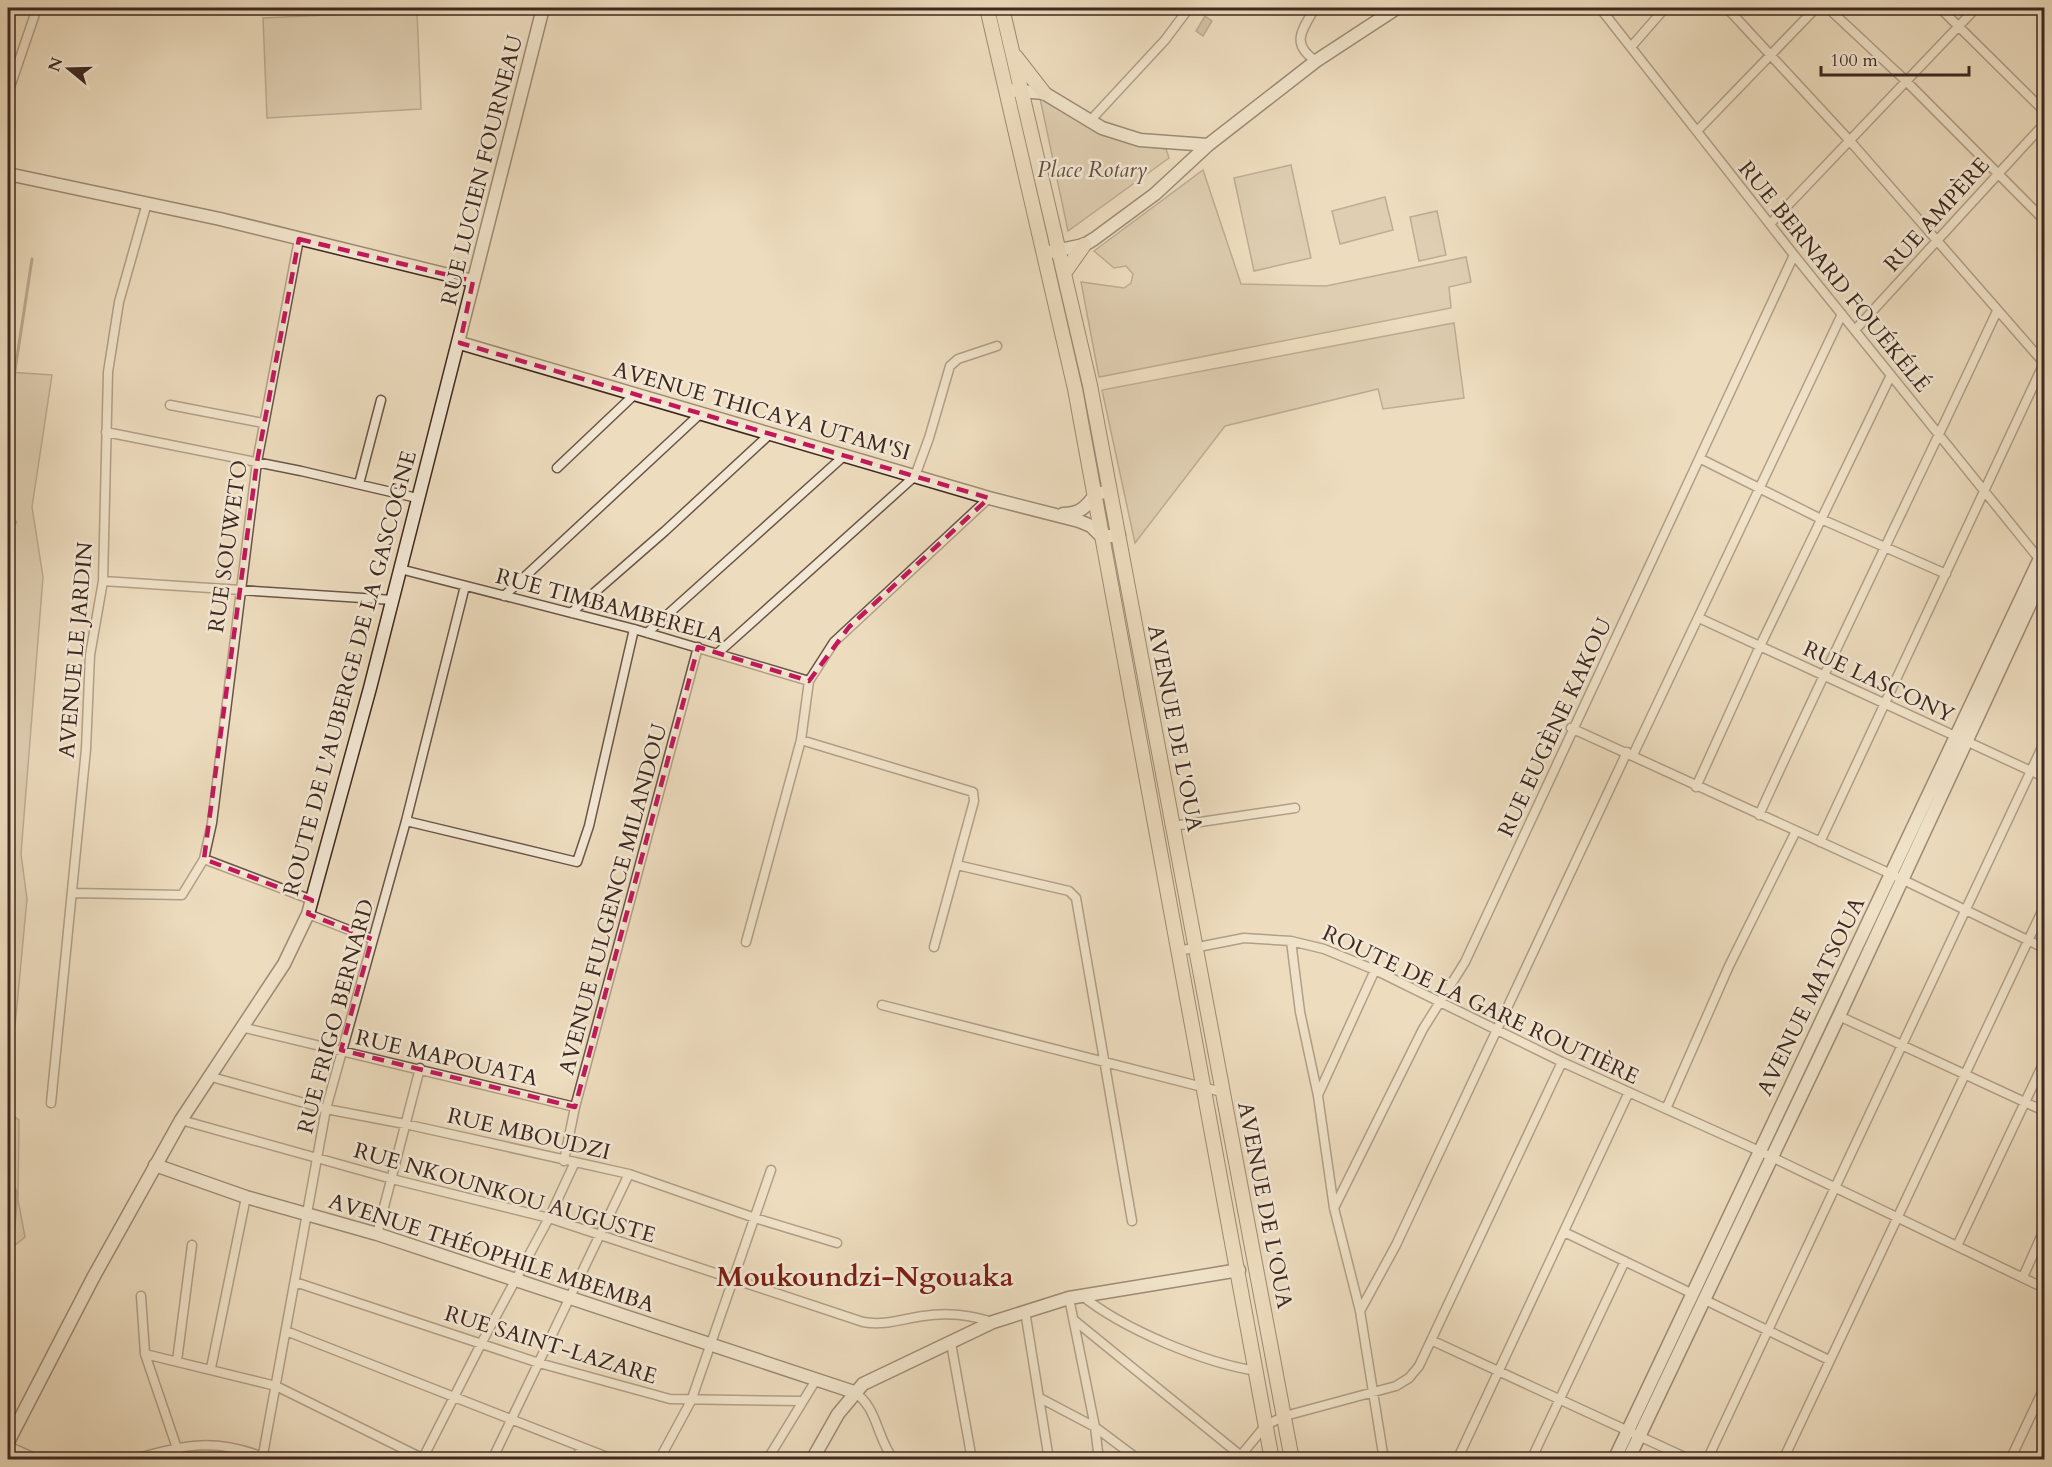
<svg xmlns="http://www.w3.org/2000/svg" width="2052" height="1467" font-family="Cardo,serif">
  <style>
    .green { fill: #cfbda3; stroke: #867261; stroke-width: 1.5 }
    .water { fill: #b29f88; stroke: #846f5e; stroke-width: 1.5 }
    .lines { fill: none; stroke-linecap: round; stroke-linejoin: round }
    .stream { stroke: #846f5e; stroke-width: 3 }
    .street-casing { stroke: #6a5547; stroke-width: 11 }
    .secondary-casing { stroke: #3e281f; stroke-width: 15 }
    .primary-casing { stroke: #3e281f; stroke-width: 16 }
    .street { stroke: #f3e8d5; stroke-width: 8 }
    .secondary { stroke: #f3e8d5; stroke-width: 12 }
    .primary { stroke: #eddcbe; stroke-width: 14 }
    .marked { fill: none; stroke: #c2185b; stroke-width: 4.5; stroke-dasharray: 12 8; stroke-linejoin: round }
    .labels { text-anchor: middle; stroke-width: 5; stroke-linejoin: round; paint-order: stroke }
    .park-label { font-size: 22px; font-style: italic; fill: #624d40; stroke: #f3e8d5 }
    .street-label { font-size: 22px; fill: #3e281f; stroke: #f3e8d5 }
    .district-label { font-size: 28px; font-weight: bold; fill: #7a1f14; stroke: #f3e8d5 }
  </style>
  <rect width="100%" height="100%" fill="#eddcbe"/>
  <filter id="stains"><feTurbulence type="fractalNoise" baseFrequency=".00333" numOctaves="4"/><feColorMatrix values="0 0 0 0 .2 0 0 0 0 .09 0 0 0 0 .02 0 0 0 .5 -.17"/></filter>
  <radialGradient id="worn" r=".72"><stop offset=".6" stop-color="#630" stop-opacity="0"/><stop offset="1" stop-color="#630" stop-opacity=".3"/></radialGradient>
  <!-- green -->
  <path class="green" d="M417,11L421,109L267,118L263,18Z
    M1040,98C1080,122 1118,145 1166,149L1169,158L1068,231Z
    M1291,165L1311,258L1254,271L1234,178Z
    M1203,170L1241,284L1326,286L1466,257L1471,282L1449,287L1451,308L1099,377L1081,282L1124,288L1131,283L1133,274L1126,266L1114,268L1094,251Z
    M1385,197L1393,230L1340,244L1332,211Z
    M1437,211L1446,255L1419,261L1410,217Z
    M1454,323L1464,398L1383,409L1378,389L1225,426L1135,543L1102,390Z
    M8,372L52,375L32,507L43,577L21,854L27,899L15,1026L8,1040Z
    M8,1113L19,1120L18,1200L25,1237L8,1251Z"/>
  <!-- water -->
  <path class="water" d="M1205,16L1212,21L1203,36L1196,31Z"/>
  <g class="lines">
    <!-- stream -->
    <path class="stream" d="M1076,9L1077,8
      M8,416L32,259
      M8,532L16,522
      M8,1151V1152
      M8,1179L17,1192L14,1229L8,1235"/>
    <!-- street casing -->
    <g class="street-casing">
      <path id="street" d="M1315,8C1302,30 1290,44 1316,61
        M1600,8L1794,255L2044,565
        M1727,8L1850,141L2044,363
        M1828,8L1905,80L2044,220
        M1940,8L2044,111
        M1631,47L1665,8
        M8,93L37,8
        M1089,122L1165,40L1189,8
        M1697,131L1816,8
        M1770,224L1976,8
        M1855,330L2044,124
        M170,405L263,423
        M106,432L301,471L417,498
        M1701,459L1821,519L1946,574
        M557,468L634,395
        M359,484L381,400
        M400,569L634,629L809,681
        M103,581L393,600
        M504,596L700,414
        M571,613L665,531L770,434
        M1699,618L2044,777
        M647,633L845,455
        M719,652L915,476L929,438L950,366L958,359L997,346
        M1571,728L1891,874L2044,948
        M801,740L973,792L974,801L934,947
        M1633,755L1842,314
        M1696,787L1760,646L1891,375
        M1759,815C1836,646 1919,479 1997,311
        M406,821L577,862L589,826L634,629
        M1173,826L1295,808
        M1820,842L2044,363
        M204,859L312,900
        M957,865L1069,891L1076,898L1132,1221
        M73,893L182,895L204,859L212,823L257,462L299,239
        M308,914L372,939
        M1291,941L1300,1012L1318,1096L1334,1208L1360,1311L1384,1460
        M746,942L801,740L809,681L834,642L989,498
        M1178,951L1244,938L1291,941L1324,949L1375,970L1562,1062L1755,1149L2044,1288
        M882,1005L1222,1092
        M1839,1016L2044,1111
        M241,1027L575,1107
        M208,1076L326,1109L405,1124L629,1174L755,1218L837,1243
        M1318,1095L1375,970
        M51,1103L86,749L90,655L103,581L108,372L119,302L147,203
        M1666,1109L1729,966L1796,831
        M181,1120L392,1179L549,1218L863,1322C885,1326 902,1319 923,1316C948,1312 969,1315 993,1322
        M564,1161L575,1107L698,647
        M1334,1208L1423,1029L1465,962L1794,255
        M1564,1232L1693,1294
        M377,1234L420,1068
        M1957,1246L2044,1062
        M2023,1277L2044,1230
        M295,1282L539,1363L670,1399L803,1401
        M1081,1295C1123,1329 1204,1363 1257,1371
        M141,1296L145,1354L181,1460
        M1069,1298L1095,1427L1099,1460
        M1705,1300L1829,1360
        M1025,1311L1049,1460
        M1360,1311L1396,1245L1627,752
        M1074,1320L1240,1455
        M286,1331L615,1460
        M1433,1341L1691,1460
        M951,1343L972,1460
        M145,1354L276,1386L422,1458
        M177,1361L192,1245
        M211,1368L246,1197
        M854,1392C878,1407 877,1440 894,1460
        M1040,1398L1095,1427L1139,1460
        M8,1446L39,1460
        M132,1460C183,1444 218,1437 270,1460
        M262,1460L326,1109L406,821L465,586
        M422,1460L482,1342L549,1218L575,1162
        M492,1460L629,1174
        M575,1460L582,1447
        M659,1460L691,1401L771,1170
        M767,1460L816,1380
        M1237,1460L1266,1425L1285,1416L1396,1386L1409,1378L1419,1366L1562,1062
        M1457,1460L1629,1092
        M1531,1460L1625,1261
        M1707,1460L2044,743
        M1783,1460L2044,907
        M2010,1460L2044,1388"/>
    </g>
    <!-- secondary casing -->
    <g class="secondary-casing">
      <path id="secondary" d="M1007,90L1044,93L1102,128L1140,140L1208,145
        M8,174L220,219L473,281
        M1050,252L1084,245L1094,239L1155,194L1208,145L1316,61L1397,8
        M460,343L989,498L1079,521L1091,526L1102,537L1119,535
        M1063,514C1080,514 1086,507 1096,494L1110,491
        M155,1165L246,1197L377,1234L854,1392
        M8,1442L94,1276L181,1120L284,964L308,914L370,688L543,8
        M812,1460L838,1414L863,1384L993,1322L1069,1298L1239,1270
        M1614,1460L2044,550
        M1628,1460L1839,1016L2044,574"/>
    </g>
    <!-- primary casing -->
    <g class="primary-casing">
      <path id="primary" d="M987,8L1075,389L1272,1460
        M1002,8L1090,385L1292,1460
        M1016,57L1044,93
        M1065,272L1084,245"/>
    </g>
    <!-- street -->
    <use href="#street" class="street"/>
    <!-- secondary -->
    <use href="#secondary" class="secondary"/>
    <!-- primary -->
    <use href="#primary" class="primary"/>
  </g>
  <!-- marked area -->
  <path d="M0 0H2052V1467H0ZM299,239L473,281L460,343L989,498L849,627L809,681L698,647L575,1107L341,1050L372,939L308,914L312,900L204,859L257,462Z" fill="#eddcbe" fill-opacity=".55" fill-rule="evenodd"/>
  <path class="marked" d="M299,239L473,281L460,343L989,498L849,627L809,681L698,647L575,1107L341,1050L372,939L308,914L312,900L204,859L257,462Z"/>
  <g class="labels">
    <!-- park labels -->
    <g class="park-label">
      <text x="1092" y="177">Place Rotary</text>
    </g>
    <!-- street labels -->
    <g class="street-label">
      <text transform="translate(481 170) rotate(-76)" y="8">RUE LUCIEN FOURNEAU</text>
      <text transform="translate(1936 214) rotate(-48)" y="8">RUE AMPÈRE</text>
      <text transform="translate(1835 276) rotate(51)" y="8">RUE BERNARD FOUÉKÉLÉ</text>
      <text transform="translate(762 410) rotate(16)" y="8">AVENUE THICAYA UTAM'SI</text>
      <text transform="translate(227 546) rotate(-82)" y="8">RUE SOUWETO</text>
      <text transform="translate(610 605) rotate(15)" y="8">RUE TIMBAMBERELA</text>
      <text transform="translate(75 650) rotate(-85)" y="8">AVENUE LE JARDIN</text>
      <text transform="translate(349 673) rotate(-75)" y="8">ROUTE DE L'AUBERGE DE LA GASCOGNE</text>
      <text transform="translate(1879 681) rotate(25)" y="8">RUE LASCONY</text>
      <text transform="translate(1554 727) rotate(-65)" y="8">RUE EUGÈNE KAKOU</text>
      <text transform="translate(1176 728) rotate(79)" y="8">AVENUE DE L'OUA</text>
      <text transform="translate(612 899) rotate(-75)" y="8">AVENUE FULGENCE MILANDOU</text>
      <text transform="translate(1810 996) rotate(-64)" y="8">AVENUE MATSOUA</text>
      <text transform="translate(1481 1004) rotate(25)" y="8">ROUTE DE LA GARE ROUTIÈRE</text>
      <text transform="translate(335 1016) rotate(-75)" y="8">RUE FRIGO BERNARD</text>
      <text transform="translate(447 1057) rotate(13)" y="8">RUE MAPOUATA</text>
      <text transform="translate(529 1133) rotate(13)" y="8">RUE MBOUDZI</text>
      <text transform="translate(505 1192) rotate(16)" y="8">RUE NKOUNKOU AUGUSTE</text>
      <text transform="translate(1266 1205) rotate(79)" y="8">AVENUE DE L'OUA</text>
      <text transform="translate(492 1252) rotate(18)" y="8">AVENUE THÉOPHILE MBEMBA</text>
      <text transform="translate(551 1344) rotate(17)" y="8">RUE SAINT-LAZARE</text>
    </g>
    <!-- district labels -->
    <g class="district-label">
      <text x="865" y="1286">Moukoundzi-Ngouaka</text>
    </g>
  </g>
  <!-- margin -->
  <rect width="2052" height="1467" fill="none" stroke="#eddcbe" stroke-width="30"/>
  <rect x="9" y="9" width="2034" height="1449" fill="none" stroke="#3e281f" stroke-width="3"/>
  <rect x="15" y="15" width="2022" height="1437" fill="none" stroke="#3e281f" stroke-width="1.5"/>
  <!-- north arrow -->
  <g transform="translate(69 69) rotate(289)" stroke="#f3e8d5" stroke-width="4.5" paint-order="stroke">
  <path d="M0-4.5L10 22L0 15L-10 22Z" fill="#3e281f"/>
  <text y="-9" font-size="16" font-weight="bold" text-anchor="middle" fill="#3e281f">N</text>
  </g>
  <!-- scale -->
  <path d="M1821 66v9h148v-9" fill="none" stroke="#3e281f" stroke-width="3"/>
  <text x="1830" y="66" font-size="18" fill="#3e281f" stroke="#f3e8d5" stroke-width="4.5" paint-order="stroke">100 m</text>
  <rect width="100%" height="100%" filter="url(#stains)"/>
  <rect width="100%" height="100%" fill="url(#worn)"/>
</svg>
